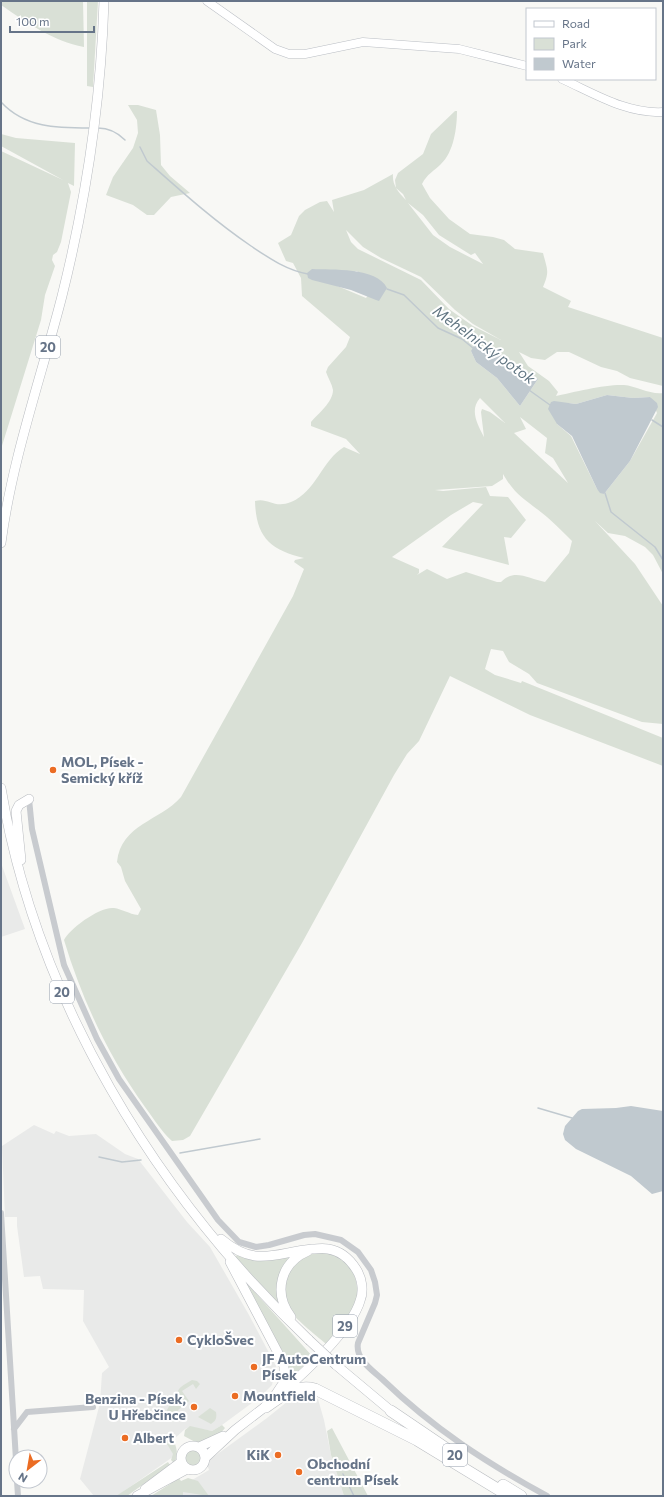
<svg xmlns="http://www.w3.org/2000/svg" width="664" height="1497" font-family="Commissioner,sans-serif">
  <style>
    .built { fill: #e9eae9 }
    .green { fill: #d9e0d6; fill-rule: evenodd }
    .water { fill: #c0c9cf }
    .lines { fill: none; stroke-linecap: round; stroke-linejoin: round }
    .stream { stroke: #c0c9cf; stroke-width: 1.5 }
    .secondary-casing { stroke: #babec4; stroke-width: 9 }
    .primary-casing { stroke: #b9bcc1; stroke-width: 10 }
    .highway-casing { stroke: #babdc1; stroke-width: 12 }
    .street { stroke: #c8cbcf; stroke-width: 6 }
    .secondary { stroke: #fff; stroke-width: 8 }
    .primary { stroke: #fff; stroke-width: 9 }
    .highway { stroke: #fff; stroke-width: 11 }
    .primary-bridge-casing { stroke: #b9bcc1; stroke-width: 10; stroke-linecap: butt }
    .primary-bridge { stroke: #fff; stroke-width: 9 }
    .poi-dot { fill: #eb6c23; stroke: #fff; stroke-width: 1.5 }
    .labels { text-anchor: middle; stroke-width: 4; stroke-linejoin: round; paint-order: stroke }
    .shield { fill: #fff; stroke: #949eac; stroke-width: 1 }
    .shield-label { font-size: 13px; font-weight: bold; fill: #667488 }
    .poi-label { font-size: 14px; font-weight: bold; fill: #667488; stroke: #fff; text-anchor: start }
    .water-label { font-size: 15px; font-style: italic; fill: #627683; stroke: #fff }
  </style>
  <rect width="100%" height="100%" fill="#f8f8f5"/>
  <!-- built -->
  <path class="built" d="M1,863L25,929L1,937Z
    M34,1125L54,1134L56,1131L69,1136L96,1134L125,1154L138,1159L187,1222L210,1247L249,1315L276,1366L272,1385L260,1397L222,1425L212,1431L190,1427L185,1429L173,1440L177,1454L117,1496H94L80,1479L100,1403L102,1373L109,1367L83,1321L84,1290L43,1289L40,1276L24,1277L17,1226V1217H5L2,1146Z
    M298,1393L306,1394L318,1399L324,1420L331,1455L344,1496H165L209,1470L207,1464L211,1457L212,1458L267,1418Z"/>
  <!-- green -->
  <path class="green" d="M1,1H83L84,47C53,41 27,23 1,5Z
    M87,1H98L93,87L87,86Z
    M128,105H138L156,110L160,135L161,165L170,176L190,193L171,197L154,215H147L133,205L106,195L113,177L133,148L138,133L137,120Z
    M455,111H457C457,127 454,152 441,164C434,171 427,174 422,184L430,198L449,219L470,234L493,237L504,240L515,249L543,253C547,269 550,271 543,287L571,301L568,307L663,338V386L630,378L617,371L601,367L569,352H557L545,360L531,358L519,352L528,366L549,381L558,392L556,396C574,392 606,384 624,385C636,386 651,395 663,393V574L653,555L645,547L625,536L608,533L595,521L635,564L663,606V724L642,722L537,683L529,674L509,662L503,651L491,649L485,669L495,675L521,683L522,681L663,738V766L530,715L450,676L419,741L407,754L394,775L302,943L190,1136L183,1140L172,1141C161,1131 154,1119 145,1107C109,1057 82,1000 64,940C69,929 100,906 114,908C122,909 129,914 138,915L141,909L125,881L121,867L117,862C121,824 160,821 181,797L293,596L304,569L294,562L295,560L304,558C270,550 256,537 255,501C268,497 274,509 291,502C316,492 322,460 344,447L360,454L346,439L311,426V422C318,414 333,402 333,390C332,384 328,378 326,372L328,367L346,347L350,337L302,296L301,278L293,263L286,261L278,243L291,235L299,216L305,210L320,202L327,201L334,212L332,200L364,190L393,174C392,185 398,192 406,200L403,194L396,188L395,180L398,173L423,154L431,134ZM408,203L423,215L439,235L471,255L475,253L483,264L450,247L433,235ZM346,230L363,247L381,258L421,277L455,310L473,324L501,340L473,326L449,309L421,280L358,249L351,242ZM356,271L379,280L366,298L335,285ZM489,350L538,379L520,406L497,378L476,362L471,351ZM607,395L633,398L650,397L657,413L630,461L604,494L597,489L571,436L557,424L569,403L576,404ZM480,398L505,423L490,412L482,409L481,412L484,437C478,425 469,410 480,398ZM520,417L547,438L545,453L553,458L568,483L514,433L526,429ZM503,474C516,497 528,501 547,517C556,525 564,533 572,541L569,553L545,582C529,579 514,568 501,582H497L466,572L447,579L427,569L417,575L419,573V569L392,557L451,515L473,502L483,504L442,547L509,565L504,537L511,538L526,520L508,497L490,496L486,487L443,491L435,490L492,486L503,479Z
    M1,134L16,138L75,143L74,186L68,183L71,192L61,242L57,252L53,255L52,260L55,266L45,295L41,320L1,449V151L63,180L1,146Z
    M317,1253C322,1253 328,1252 333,1253C352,1258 362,1287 355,1304C348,1319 336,1331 326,1344C315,1334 294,1319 288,1307C281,1291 286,1266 302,1257C307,1255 313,1254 317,1253Z
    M237,1255L256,1261L289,1257C280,1273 276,1284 278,1303L235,1257Z
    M243,1279L313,1357L290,1378L289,1379L288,1372Z
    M192,1380L197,1381L200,1384L196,1389L193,1384L182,1391L189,1401L187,1403L185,1400L180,1403L182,1407L178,1410L181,1418L185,1415C183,1423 176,1421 169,1422L165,1415C166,1411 178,1389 181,1387C184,1384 189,1382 192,1380Z
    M210,1408L216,1412C217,1418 216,1421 211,1424L198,1417Z
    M222,1425L225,1428L219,1435L197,1443L184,1436L185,1430L190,1426L212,1431Z
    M332,1428L368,1496H344L331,1455L327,1431Z
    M164,1434H167C176,1440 180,1454 174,1463L171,1460L173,1454L167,1444L164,1445L161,1438Z
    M185 1458a8 8 0 1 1 16 0a8 8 0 1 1-16 0Z
    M168,1462L170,1465L127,1496H116Z
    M178,1477L181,1481L188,1478L198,1481L209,1496L183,1492V1495L151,1496L170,1484Z"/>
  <!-- water -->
  <path class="water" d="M312,269C331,270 377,267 387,288L379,301L376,300L351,290L312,280L308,278L307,273Z
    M474,346C498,350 518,367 538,379L520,406L497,378L476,362L471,351Z
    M607,395L633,398L650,397L657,403L658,407L630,461L604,494L600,493L597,489L572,436L557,424L548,409L551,402L554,401L576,404Z
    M631,1106L663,1111V1191L652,1194L631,1176L576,1149L565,1140L563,1134L565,1126L578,1111L582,1109L616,1108Z"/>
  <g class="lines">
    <!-- stream -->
    <path class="stream" d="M1,102C25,128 57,128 90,128
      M98,128C109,128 117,132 125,140
      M140,147L147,161C181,191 213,220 251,246C269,258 286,270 308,274
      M387,289L404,295L438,328L462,339L473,348
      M529,390L550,405
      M652,420L663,427
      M605,493L611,512L655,547L663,560
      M538,1108L572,1118
      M180,1153L260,1139
      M99,1157L122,1162L141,1160
      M343,1474L354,1496
      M1,1495L2,1496"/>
    <!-- secondary casing -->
    <g class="secondary-casing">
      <path id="secondary" d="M207,1L275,49L289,54H305L363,42L459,49L527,66
        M562,79C595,94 627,114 663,112"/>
    </g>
    <!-- primary casing -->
    <g class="primary-casing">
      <path id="primary" d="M1,543C12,459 41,378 62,296C86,200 101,101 104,1
        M1,788C36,999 155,1194 309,1340
        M21,860L16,811L19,805L29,799
        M221,1239C256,1268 273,1253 312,1249C318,1249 322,1248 328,1249C341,1251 349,1258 356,1269C362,1278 364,1291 360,1301C352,1329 303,1374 281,1393
        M230,1262L277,1351L284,1366V1382L276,1394
        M291,1317C273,1293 280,1263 308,1251
        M336,1365L391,1411
        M181 1458a12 12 0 1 1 24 0a12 12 0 1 1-24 0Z
        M199,1447L223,1436
        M205,1458L235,1430L270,1403
        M145,1489L181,1462
        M137,1496L187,1469"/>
    </g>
    <!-- highway casing -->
    <g class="highway-casing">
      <path id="highway" d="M266,1407C282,1396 295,1384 315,1389L417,1440L509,1496
        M391,1411L450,1451
        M503,1485L521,1496"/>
    </g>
    <!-- street -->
    <path class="street" d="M29,799L32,829L64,965L97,1039L119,1079L218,1220L239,1242L256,1247L269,1245L304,1235L315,1234L341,1240L358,1252L371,1270L375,1282L377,1295L375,1303L358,1343C355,1359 372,1370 382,1379C434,1429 485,1462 547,1496
      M1,1213L16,1460
      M14,1429L27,1412L93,1407
      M17,1481L18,1496"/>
    <!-- secondary -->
    <use href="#secondary" class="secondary"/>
    <!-- primary -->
    <use href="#primary" class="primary"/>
    <!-- highway -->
    <use href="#highway" class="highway"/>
    <!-- primary-bridge casing -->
    <g class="primary-bridge-casing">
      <path id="primary-bridge" d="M309,1340L336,1365"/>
    </g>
    <!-- primary-bridge -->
    <use href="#primary-bridge" class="primary-bridge"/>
  </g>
  <!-- markers -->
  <g class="poi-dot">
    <circle cx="53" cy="770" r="4"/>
    <circle cx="179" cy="1340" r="4"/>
    <circle cx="254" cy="1367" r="4"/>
    <circle cx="235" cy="1396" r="4"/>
    <circle cx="194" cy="1407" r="4"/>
    <circle cx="125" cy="1438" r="4"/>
    <circle cx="278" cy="1455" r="4"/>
    <circle cx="299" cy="1472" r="4"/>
  </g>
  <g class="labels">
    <!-- shield labels -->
    <g class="shield">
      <rect x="36" y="336" width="24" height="22" rx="3"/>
      <rect x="50" y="981" width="24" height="22" rx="3"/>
      <rect x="333" y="1315" width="24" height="22" rx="3"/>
      <rect x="443" y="1444" width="24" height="22" rx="3"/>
    </g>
    <g class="shield-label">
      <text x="48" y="352">20</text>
      <text x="62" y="997">20</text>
      <text x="345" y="1331">29</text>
      <text x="455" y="1460">20</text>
    </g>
    <!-- poi labels -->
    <g class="poi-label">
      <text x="61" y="767">MOL, Písek -<tspan x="61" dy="16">Semický kříž</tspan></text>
      <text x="187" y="1345">CykloŠvec</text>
      <text x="262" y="1364">JF AutoCentrum<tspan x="262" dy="16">Písek</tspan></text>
      <text x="243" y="1401">Mountfield</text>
      <text x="186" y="1404" text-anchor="end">Benzina - Písek,<tspan x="186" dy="16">U Hřebčince</tspan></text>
      <text x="133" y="1443">Albert</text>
      <text x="270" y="1460" text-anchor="end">KiK</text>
      <text x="307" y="1469">Obchodní<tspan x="307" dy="16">centrum Písek</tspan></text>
    </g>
    <!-- water labels -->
    <g class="water-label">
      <text transform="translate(484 345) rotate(36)" y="5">Mehelnický potok</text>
    </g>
  </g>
  <!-- border -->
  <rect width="664" height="1497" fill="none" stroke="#667488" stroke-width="4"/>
  <!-- legend -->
  <rect x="526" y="8" width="130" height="72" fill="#ffffff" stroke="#c2c7cf"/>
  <rect x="534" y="21" width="20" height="6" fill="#ffffff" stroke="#c2c7cf"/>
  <text x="562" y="28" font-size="12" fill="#667488">Road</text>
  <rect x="534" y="38" width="20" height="12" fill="#d9e0d6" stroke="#c2c7cf"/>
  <text x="562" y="48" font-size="12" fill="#667488">Park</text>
  <rect x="534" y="58" width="20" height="12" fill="#c0c9cf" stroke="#c2c7cf"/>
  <text x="562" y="68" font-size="12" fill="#667488">Water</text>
  <!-- north arrow -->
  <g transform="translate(28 1469) rotate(211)"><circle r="19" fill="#ffffff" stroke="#c2c7cf"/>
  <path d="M0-3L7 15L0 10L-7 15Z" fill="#eb6c23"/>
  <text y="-6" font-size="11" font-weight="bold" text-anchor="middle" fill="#667488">N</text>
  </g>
  <!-- scale -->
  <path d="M10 26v6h84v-6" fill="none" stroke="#667488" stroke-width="2"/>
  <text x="16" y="26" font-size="12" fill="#667488" stroke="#ffffff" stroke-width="3" paint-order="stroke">100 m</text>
</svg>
